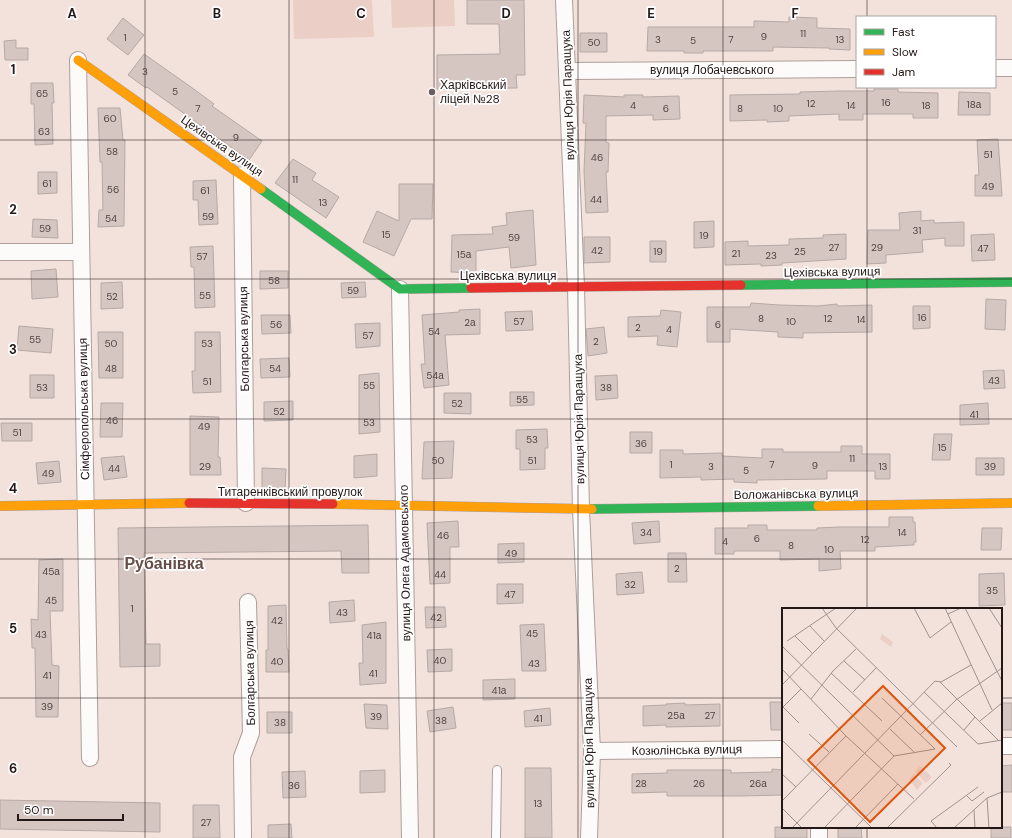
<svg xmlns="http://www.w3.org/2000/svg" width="1012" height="838" font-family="'DM Sans',sans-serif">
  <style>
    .green { fill: #ebcfc6 }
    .building { fill: #d5c6c2; stroke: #b6a9a5 }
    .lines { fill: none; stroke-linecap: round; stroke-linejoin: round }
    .lane-casing { stroke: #ac9f9b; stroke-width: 10 }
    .street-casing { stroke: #ac9f9b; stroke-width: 18 }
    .fast-casing { stroke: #ac9f9b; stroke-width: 10 }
    .slow-casing { stroke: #ac9f9b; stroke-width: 10 }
    .jam-casing { stroke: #ac9f9b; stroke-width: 10 }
    .lane { stroke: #fdfbfa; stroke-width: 8 }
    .street { stroke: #fdfbfa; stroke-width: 16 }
    .fast { stroke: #30b455; stroke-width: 9 }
    .slow { stroke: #ff9f0a; stroke-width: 9 }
    .jam { stroke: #e5322d; stroke-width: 9 }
    .grid { fill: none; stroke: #231815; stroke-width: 1; stroke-opacity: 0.55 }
    .poi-dot { fill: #6c5f5b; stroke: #fff; stroke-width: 1.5 }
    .labels { text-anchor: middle; stroke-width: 3.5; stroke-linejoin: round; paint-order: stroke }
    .number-label { font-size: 10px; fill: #504440 }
    .street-label { font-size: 12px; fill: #231815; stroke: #fff }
    .poi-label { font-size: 12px; fill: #231815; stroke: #fff; text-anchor: start }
    .district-label { font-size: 16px; font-weight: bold; fill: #664d45; stroke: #fff }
    .inset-road { fill: none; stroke: #a0918c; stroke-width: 1 }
    .view { fill: #de560c; fill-opacity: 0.15; stroke: #de560c; stroke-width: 2 }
    .inset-edge { fill: none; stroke: #231815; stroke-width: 2 }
    .grid-label { font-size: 13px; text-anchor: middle; font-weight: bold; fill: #231815; stroke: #fff; stroke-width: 3.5; stroke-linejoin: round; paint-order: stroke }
  </style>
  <rect width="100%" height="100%" fill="#f3e2dc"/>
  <!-- green -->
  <path class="green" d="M293,0H372L374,37L294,39Z
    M391,0H454L455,26L392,28Z"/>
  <!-- building -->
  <path class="building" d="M467,0H524L525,75H516L517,88L437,89V55L500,54L499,24H467Z
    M789,17L817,18V28L850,29V50L829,49V48L773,47V51H703V53H684V51H647L648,27H754V21L789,22Z
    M123,18L144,35L128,55L107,39Z
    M580,33H607V52H580Z
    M16,40V48H28V60H5L4,41Z
    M144,54L191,87L214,104L212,106L262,141L249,160L147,87L146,88L128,75Z
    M31,83H53L54,103H52L53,144L35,145L34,104H31Z
    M874,89H898V92L938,93V118H913V114H863V120H839V114L789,116V121L767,122V120L730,121V95L800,94V92L839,91H874Z
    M959,92L990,93V115H958Z
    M584,95L624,97V95H643V97L679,96L680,119L653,120V115L606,116V142L609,143L608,172H606L608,212L586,213L584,171L586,123H583Z
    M98,108H120L123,140H125L124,226L98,227L99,210H103L102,162H100Z
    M998,139L1002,196H975V175H979L977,140Z
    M293,159L316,173L312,180L339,197L326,218L275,183Z
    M38,172H57V193L38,194Z
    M216,180L218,224L199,225L198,200H193V181Z
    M399,184H433L432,219H411L394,256L363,242L377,211L399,221Z
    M533,210L536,265L511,268L509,247L476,251V273L451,272L452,235L493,234L492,227L507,225L506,213Z
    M921,211V221L934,220V223L964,222V246H945V238L922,240L923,252L886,255V263L867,264L868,230H900L899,213Z
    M33,219L57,220L58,238L32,237Z
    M714,221V247L694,248V222Z
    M846,234V259L782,263V265L761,266V264L725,265V242L748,241V246L789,245V239L823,238V235Z
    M994,234L995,260L972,261L971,235Z
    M584,237H610V262L584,263Z
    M650,241H666V262H650Z
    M213,246L215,307L195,308L194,267H191L190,247Z
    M56,269L58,297L32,299L31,271Z
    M260,271H288V288L260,289Z
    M122,282L123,308L101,309V283Z
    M365,282L366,297L342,298L341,283Z
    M986,299L1006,300L1005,330L985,329Z
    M751,303L779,305L818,306L837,304V306L872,305V332L803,333V338L778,337V332L730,329V342H707V307H750Z
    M913,306H930V328L913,329Z
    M480,309V334L445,335L449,385L424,388L421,364H425L422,315L459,312V310Z
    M661,310L681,312L677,347L657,345L658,336L628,337V317L660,316Z
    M532,311L533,330L506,331L505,312Z
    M261,315H290L291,333L262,334Z
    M380,323V346L356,348L355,324Z
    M19,326L53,329L51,353L17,350Z
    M604,327L607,353L588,356L586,329Z
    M98,332H123V378H99Z
    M195,332H220L221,392L193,393L192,371H195Z
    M289,358L290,377L261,378L260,359Z
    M1004,370L1005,388L984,389L983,371Z
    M379,373L380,432L359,434V375Z
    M30,375H54V398H30Z
    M617,375L618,398L596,400L595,376Z
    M510,392H534V405L510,406Z
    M444,393H471V414L444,413Z
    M293,401V420L264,421V402Z
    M101,403H123L122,437H100Z
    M988,403L989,424L960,425V405Z
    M190,416L219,417L218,457H220L221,475H190Z
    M1,423H32V441H2Z
    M547,429L548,448H545V469L520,470V449H516V430Z
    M630,432H652V453H630Z
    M934,434H952L950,460H932Z
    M454,441L452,478L422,479L424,442Z
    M841,446H862V454H890V479H875V471H827V479L757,480V483L734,482V479L701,480V477L660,478V450H683V454L722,453V456L762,458V449H783V452H841Z
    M377,454V476L354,478V456Z
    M124,456L127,477L104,480L101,458Z
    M976,458H1004V475H976Z
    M59,461L61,482L38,484L36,463Z
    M262,468L286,469L285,491L262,490Z
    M889,517H913V522H915L916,542H914V545L875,547V551H840L841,569L819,571V559L780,560V551H734V554H715V528H748V525H767V530H817V528L839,527H889Z
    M458,521L459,547H450V583L430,584L427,523Z
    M659,521L660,542L634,544L632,523Z
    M368,525L369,573H342L341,551L144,553L146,644H160V666L120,667L118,528Z
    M982,528H1002L1001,550H981Z
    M524,543V562L498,563V544Z
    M668,553H686L687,582H668Z
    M63,559V611H50L52,665L59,666L58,717H36L35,648H32L31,619L38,620L39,560Z
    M642,572L644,593L617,595L616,574Z
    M1004,573L1005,605L979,606V574Z
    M497,584H523V603L497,604Z
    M354,600L355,621L330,623L329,602Z
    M286,605L287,649H288L289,672H266V650H268V606Z
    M425,607H445L446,627L426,628Z
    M386,622V683L360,685L359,663H363L362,625Z
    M544,624L546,671H522L520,625Z
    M452,649V671L428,672L427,650Z
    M515,679V699L483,700V680Z
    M770,702H783V730H771Z
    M685,703V705L720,704V726L666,727V725L643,726V706L666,705V704Z
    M1001,703H1012V730H1001Z
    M364,704L387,705L388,729L366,728Z
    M453,707L456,728L430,732L427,711Z
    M550,708L551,725L525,727L524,711Z
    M267,712H292V733H267Z
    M1012,765V792H1001V766Z
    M525,768H551L552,838H525Z
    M772,769L783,770V795L742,796H667V792L632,793V774L667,773V770H731V773L772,772Z
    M385,770V792L360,793V771Z
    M305,771L306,797L283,798L282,772Z
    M0,800L160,803V832L0,829Z
    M193,805H219L220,838H193Z
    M291,824L292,838H268V825Z
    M775,827H807V838H775Z
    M838,827H861L862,838H838Z
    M991,827H1011V838H991Z"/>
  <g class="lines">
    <!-- lane casing -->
    <g class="lane-casing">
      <path id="lane" d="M496,838L497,770"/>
    </g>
    <!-- street casing -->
    <g class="street-casing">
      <path id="street" d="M564,0L576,287L581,509L592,751L589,838
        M78,60L90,758
        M995,68H1012
        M567,71L857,69
        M242,175L246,503
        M0,252H81
        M400,289L410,838
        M1001,746H1012
        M592,751L783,749
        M819,827V838
        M243,838L242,757L251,733L248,602"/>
    </g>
    <!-- fast casing -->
    <g class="fast-casing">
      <path id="fast" d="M261,189L400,289L471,288
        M741,285L1012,282
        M592,509L818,506"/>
    </g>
    <!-- slow casing -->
    <g class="slow-casing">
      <path id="slow" d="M78,60L261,189
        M333,504L592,509
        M0,506L189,503
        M818,506L1012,503"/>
    </g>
    <!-- jam casing -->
    <g class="jam-casing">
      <path id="jam" d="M471,288L741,285
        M189,503L333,504"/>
    </g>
    <!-- lane -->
    <use href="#lane" class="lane"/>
    <!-- street -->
    <use href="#street" class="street"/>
    <!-- fast -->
    <use href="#fast" class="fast"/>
    <!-- slow -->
    <use href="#slow" class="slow"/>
    <!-- jam -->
    <use href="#jam" class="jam"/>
  </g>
  <!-- grid -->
  <path class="grid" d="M145,0V838M289,0V838M434,0V838M578,0V838M723,0V838M867,0V17M867,87V609M0,140H1012M0,279H1012M0,419H1012M0,559H1012M0,698H783M1001,698H1012M867,827V838"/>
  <!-- markers -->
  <circle class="poi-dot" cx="432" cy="92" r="4"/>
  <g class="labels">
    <!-- number labels -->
    <g class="number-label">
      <text x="803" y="37">11</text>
      <text x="764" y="40">9</text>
      <text x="125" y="41">1</text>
      <text x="658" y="43">3</text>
      <text x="731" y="43">7</text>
      <text x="840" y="43">13</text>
      <text x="693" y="44">5</text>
      <text x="594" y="46">50</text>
      <text x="145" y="75">3</text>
      <text x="175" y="95">5</text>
      <text x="42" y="97">65</text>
      <text x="886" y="106">16</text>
      <text x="811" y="107">12</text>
      <text x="974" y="108">18а</text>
      <text x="633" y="109">4</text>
      <text x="851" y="109">14</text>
      <text x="926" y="109">18</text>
      <text x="198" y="112">7</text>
      <text x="666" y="112">6</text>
      <text x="740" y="112">8</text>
      <text x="778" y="112">10</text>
      <text x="110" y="122">60</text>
      <text x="44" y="135">63</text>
      <text x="236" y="141">9</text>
      <text x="112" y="155">58</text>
      <text x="988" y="158">51</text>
      <text x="597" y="161">46</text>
      <text x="295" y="183">11</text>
      <text x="47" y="187">61</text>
      <text x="988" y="190">49</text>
      <text x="113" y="193">56</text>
      <text x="205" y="194">61</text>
      <text x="596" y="203">44</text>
      <text x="323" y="206">13</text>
      <text x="208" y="220">59</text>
      <text x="111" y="222">54</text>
      <text x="45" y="232">59</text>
      <text x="917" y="234">31</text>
      <text x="386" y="238">15</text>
      <text x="704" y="239">19</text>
      <text x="514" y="241">59</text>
      <text x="834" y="251">27</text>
      <text x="877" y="251">29</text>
      <text x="983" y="252">47</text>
      <text x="597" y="254">42</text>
      <text x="658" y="255">19</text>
      <text x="800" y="255">25</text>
      <text x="736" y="257">21</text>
      <text x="464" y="258">15а</text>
      <text x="771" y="259">23</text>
      <text x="202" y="260">57</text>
      <text x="274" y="284">58</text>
      <text x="353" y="294">59</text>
      <text x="205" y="299">55</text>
      <text x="112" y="300">52</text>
      <text x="922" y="321">16</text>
      <text x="761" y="322">8</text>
      <text x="828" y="322">12</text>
      <text x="861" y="323">14</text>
      <text x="519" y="325">57</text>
      <text x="791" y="325">10</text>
      <text x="470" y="326">2а</text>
      <text x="276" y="328">56</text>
      <text x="718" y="328">6</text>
      <text x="638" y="331">2</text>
      <text x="669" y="333">4</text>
      <text x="434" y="335">54</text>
      <text x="368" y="339">57</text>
      <text x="35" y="343">55</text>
      <text x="596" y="345">2</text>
      <text x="111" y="347">50</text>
      <text x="207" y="347">53</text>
      <text x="111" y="372">48</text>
      <text x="275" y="372">54</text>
      <text x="435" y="379">54а</text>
      <text x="994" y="384">43</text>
      <text x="207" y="385">51</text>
      <text x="369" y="389">55</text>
      <text x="42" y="391">53</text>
      <text x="606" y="391">38</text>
      <text x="522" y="403">55</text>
      <text x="457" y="407">52</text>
      <text x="279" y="415">52</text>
      <text x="974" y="418">41</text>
      <text x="112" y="424">46</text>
      <text x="369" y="426">53</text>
      <text x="204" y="430">49</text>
      <text x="17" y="436">51</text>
      <text x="532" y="443">53</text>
      <text x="641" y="447">36</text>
      <text x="942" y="451">15</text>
      <text x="852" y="462">11</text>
      <text x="438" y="464">50</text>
      <text x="532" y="464">51</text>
      <text x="671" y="468">1</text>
      <text x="772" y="468">7</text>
      <text x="815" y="469">9</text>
      <text x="205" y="470">29</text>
      <text x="711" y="470">3</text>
      <text x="883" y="470">13</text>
      <text x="990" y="470">39</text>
      <text x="114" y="472">44</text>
      <text x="746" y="474">5</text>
      <text x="48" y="477">49</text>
      <text x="646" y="536">34</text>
      <text x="902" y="536">14</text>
      <text x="443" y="539">46</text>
      <text x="757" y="542">6</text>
      <text x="865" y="543">12</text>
      <text x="725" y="545">4</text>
      <text x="791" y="549">8</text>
      <text x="829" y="553">10</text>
      <text x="511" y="557">49</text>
      <text x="677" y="572">2</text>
      <text x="51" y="575">45а</text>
      <text x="440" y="578">44</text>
      <text x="630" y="588">32</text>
      <text x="992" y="594">35</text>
      <text x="510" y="598">47</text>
      <text x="51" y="604">45</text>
      <text x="132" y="612">1</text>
      <text x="342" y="616">43</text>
      <text x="436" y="621">42</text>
      <text x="277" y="624">42</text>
      <text x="532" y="637">45</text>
      <text x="41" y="638">43</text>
      <text x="374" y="639">41а</text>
      <text x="440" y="664">40</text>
      <text x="277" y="665">40</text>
      <text x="534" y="667">43</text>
      <text x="373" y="677">41</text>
      <text x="47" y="679">41</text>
      <text x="499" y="694">41а</text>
      <text x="47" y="710">39</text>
      <text x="676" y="719">25а</text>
      <text x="710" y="719">27</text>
      <text x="376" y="720">39</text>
      <text x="538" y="722">41</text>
      <text x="441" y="724">38</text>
      <text x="280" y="726">38</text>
      <text x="641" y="787">28</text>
      <text x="699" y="787">26</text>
      <text x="758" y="787">26а</text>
      <text x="294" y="789">36</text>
      <text x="538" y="807">13</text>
      <text x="206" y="826">27</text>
    </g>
    <!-- street labels -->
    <g class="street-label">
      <text x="712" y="74">вулиця Лобачевського</text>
      <text transform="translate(568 95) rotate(-92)" y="4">вулиця Юрія Паращука</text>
      <text transform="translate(222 146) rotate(35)" y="4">Цехівська вулиця</text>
      <text transform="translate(832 272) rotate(-1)" y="4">Цехівська вулиця</text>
      <text x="508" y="280">Цехівська вулиця</text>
      <text transform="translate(244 339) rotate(-91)" y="4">Болгарська вулиця</text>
      <text transform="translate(84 409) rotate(-91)" y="4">Сімферопольська вулиця</text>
      <text transform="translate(579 419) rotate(-91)" y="4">вулиця Юрія Паращука</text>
      <text x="290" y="496">Титаренківський провулок</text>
      <text transform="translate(796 494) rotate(-1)" y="4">Воложанівська вулиця</text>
      <text transform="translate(405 563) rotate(-91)" y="4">вулиця Олега Адамовського</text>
      <text transform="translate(250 673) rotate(-91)" y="4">Болгарська вулиця</text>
      <text transform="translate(589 743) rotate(-91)" y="4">вулиця Юрія Паращука</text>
      <text transform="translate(687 750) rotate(-1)" y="4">Козюлінська вулиця</text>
    </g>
    <!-- poi labels -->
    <g class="poi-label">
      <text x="440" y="89">Харківський<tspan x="440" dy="14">ліцей №28</tspan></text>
    </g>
    <!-- district labels -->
    <g class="district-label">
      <text x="164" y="569">Рубанівка</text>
    </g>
  </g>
  <!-- overview -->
  <g transform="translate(782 608)">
    <rect width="220" height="220" fill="#f3e2dc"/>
    <path d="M100,26L111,34L109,39L98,31ZM138,158L150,169L144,175L133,164ZM132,166L141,175L135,182L127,171Z" fill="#ebcfc6"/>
    <path class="inset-road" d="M40,0L54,20L175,139M132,0L148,30L169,14M163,0L210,102M183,0L220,73M207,0L220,20M166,6L179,0M28,18L42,33M13,28L30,45M5,33L54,0M0,38L112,148M62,53L83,72M0,61L64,128L132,191M49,65L100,113M158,74L217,133M0,77L75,0M71,84L94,60M142,84L196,136L220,132M100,90L153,141M29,91L51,63L74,41M1,99L17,115M0,100L19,81M198,113L220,95M108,121L132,144M182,122L193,109M27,126L47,144M138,127L174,92L220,60M0,132L90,220M0,166L14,179M185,188L190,193L202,184M205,190L207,220M0,193L64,128M0,200L20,220M192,202L193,220M10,220L153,73L159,74L189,57M42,220L112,148L153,141M73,220L116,176M105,220L169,157L167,155M155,220L149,213L196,179M172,220L205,190L220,184"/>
    <path class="view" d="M101,78L163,140L88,214L26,152Z"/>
    <rect width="220" height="220" class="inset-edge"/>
  </g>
  <g class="grid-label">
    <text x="72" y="18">A</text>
    <text x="217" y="18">B</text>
    <text x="361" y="18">C</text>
    <text x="506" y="18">D</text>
    <text x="651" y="18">E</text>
    <text x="795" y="18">F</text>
    <text x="13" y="74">1</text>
    <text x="13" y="214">2</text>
    <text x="13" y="354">3</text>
    <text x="13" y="493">4</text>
    <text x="13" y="633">5</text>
    <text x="13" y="773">6</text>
  </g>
  <!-- legend -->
  <rect x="856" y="16" width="140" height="72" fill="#ffffff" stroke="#a7a3a1"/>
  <rect x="864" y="29" width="20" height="6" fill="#30b455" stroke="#a7a3a1"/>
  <text x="892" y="36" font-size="12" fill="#231815">Fast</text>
  <rect x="864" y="49" width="20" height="6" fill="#ff9f0a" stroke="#a7a3a1"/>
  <text x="892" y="56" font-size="12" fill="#231815">Slow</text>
  <rect x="864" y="69" width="20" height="6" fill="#e5322d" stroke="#a7a3a1"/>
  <text x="892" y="76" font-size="12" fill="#231815">Jam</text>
  <!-- scale -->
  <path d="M18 814v6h105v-6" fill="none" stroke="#231815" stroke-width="2"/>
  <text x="24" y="814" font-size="12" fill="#231815" stroke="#ffffff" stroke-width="3" paint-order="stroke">50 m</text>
</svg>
